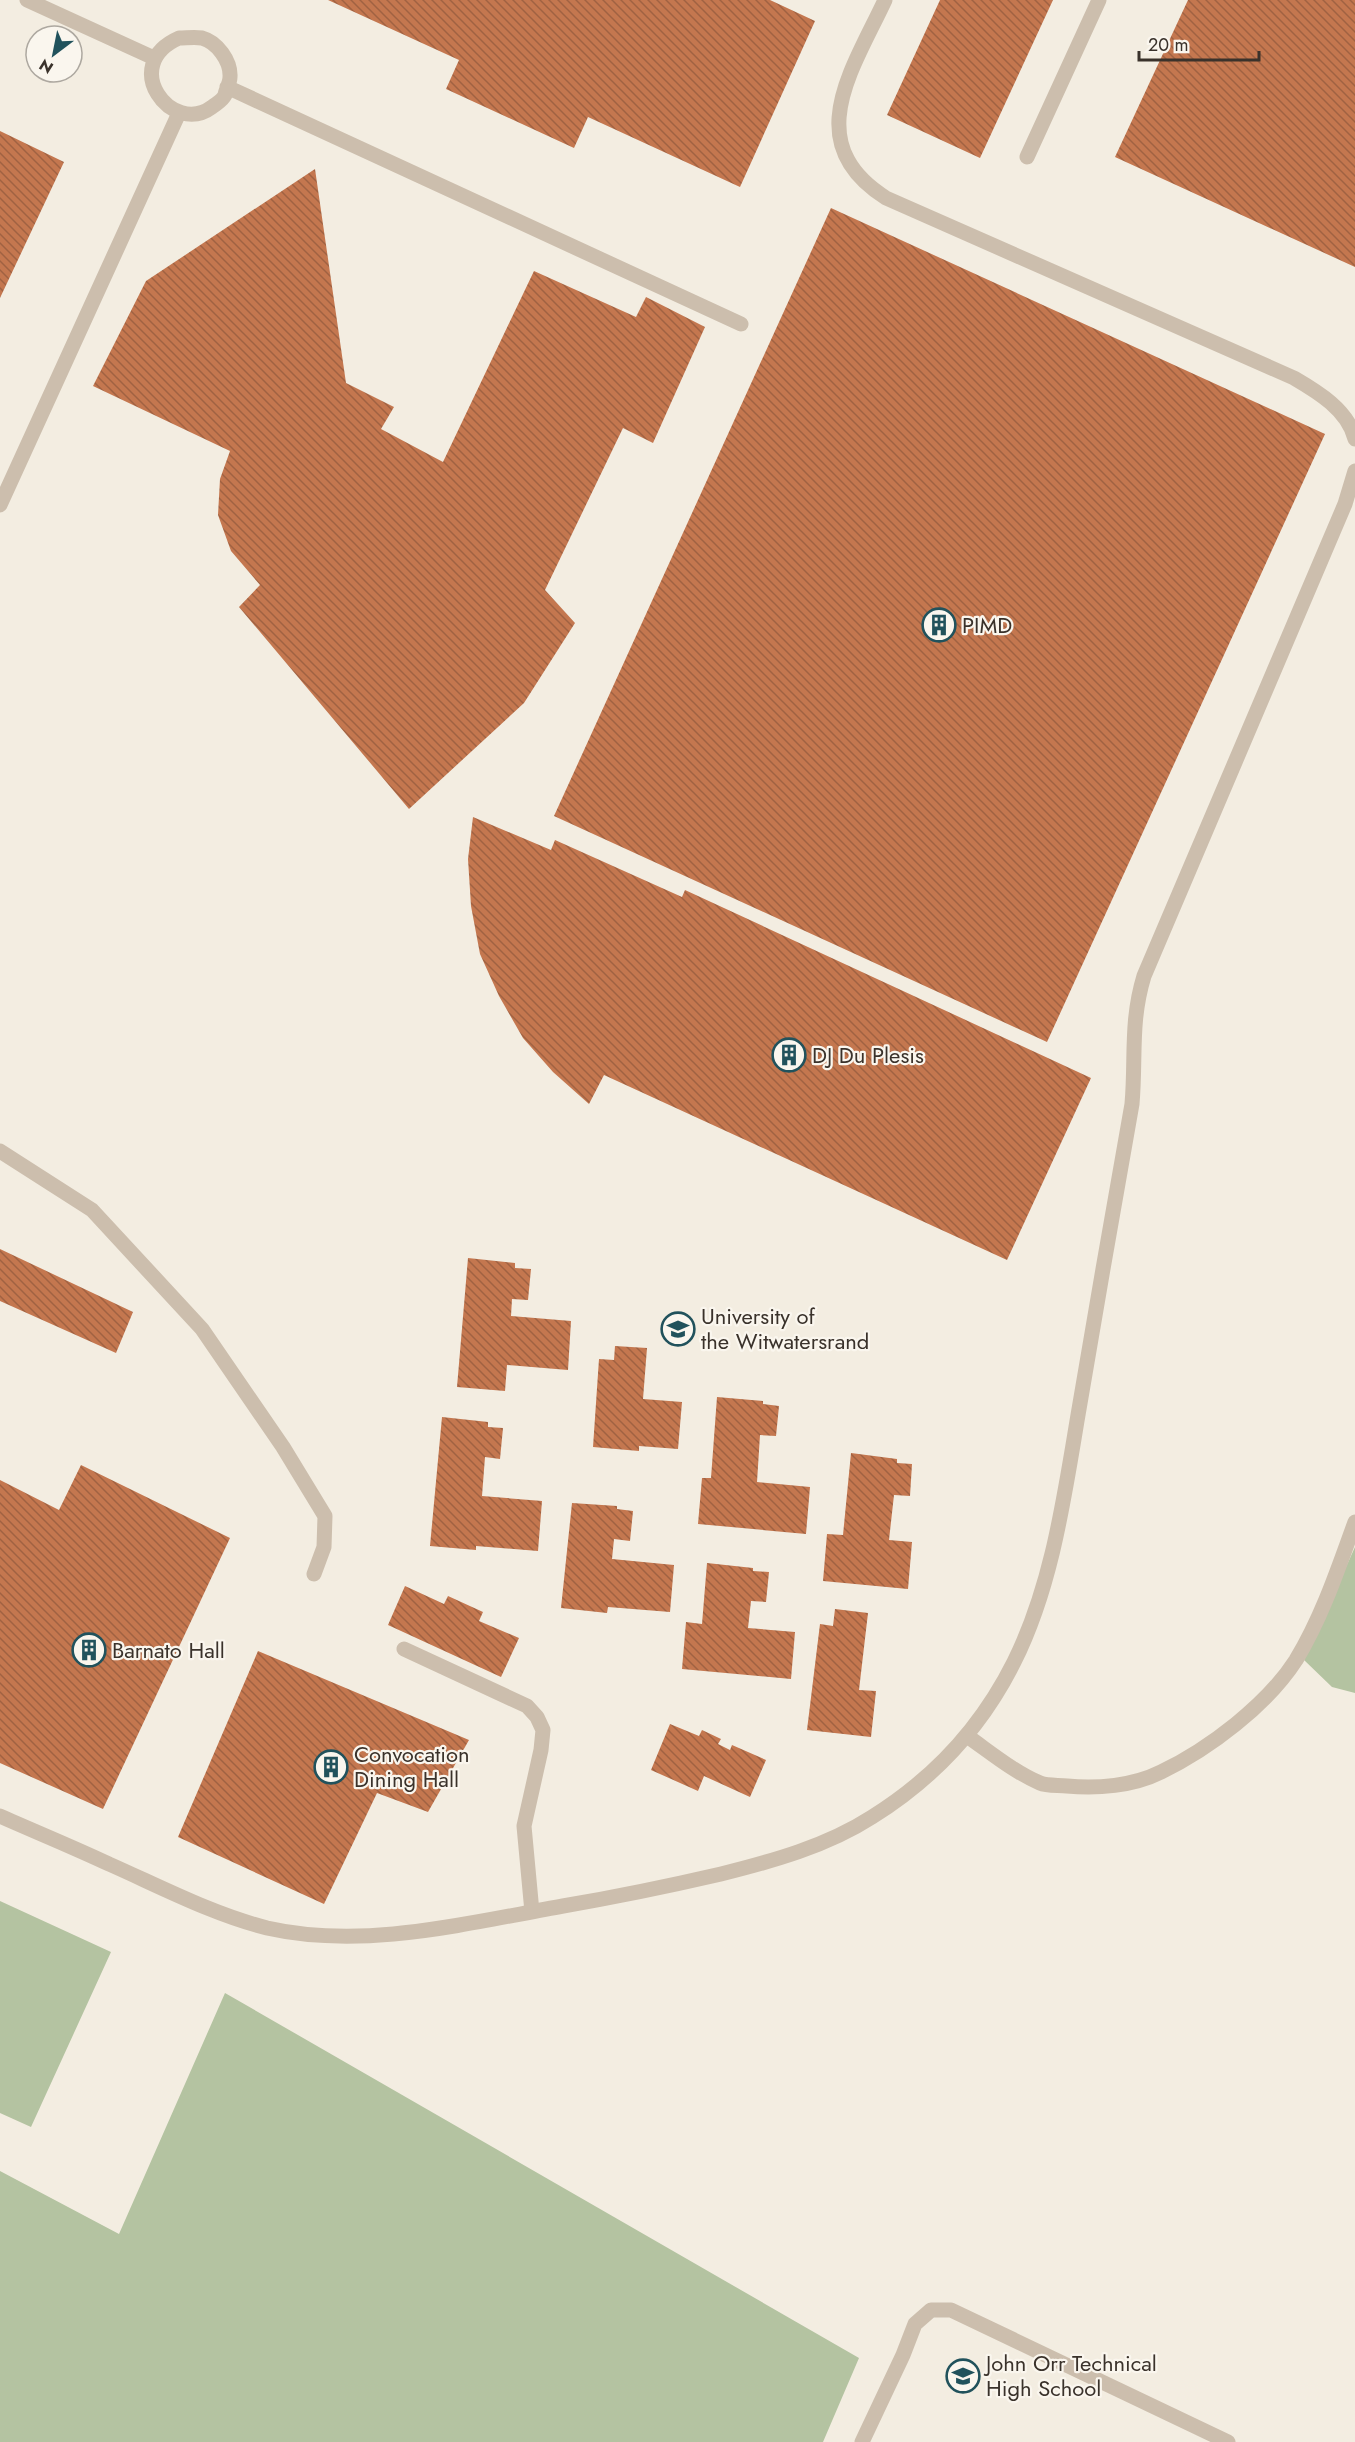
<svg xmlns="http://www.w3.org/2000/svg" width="1355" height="2442" font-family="Jost,sans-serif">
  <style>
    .grass { fill: #b4c3a1 }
    .building { fill: url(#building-back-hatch) }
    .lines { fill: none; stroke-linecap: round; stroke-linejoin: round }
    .service { stroke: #ccbead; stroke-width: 15 }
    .labels { text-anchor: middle; stroke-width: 4.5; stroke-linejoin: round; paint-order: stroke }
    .poi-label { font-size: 22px; fill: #3a322b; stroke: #faf6ee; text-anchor: start }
  </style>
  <defs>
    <pattern id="building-back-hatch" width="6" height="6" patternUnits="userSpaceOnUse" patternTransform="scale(1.5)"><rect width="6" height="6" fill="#c4774f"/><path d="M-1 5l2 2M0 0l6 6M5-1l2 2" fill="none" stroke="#a06242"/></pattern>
  </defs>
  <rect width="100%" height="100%" fill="#f3ede1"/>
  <!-- grass -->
  <path class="grass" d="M1355,1547V1693L1332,1687L1304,1660Z
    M0,1901L111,1952L31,2127L0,2113Z
    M225,1993L859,2358L823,2442H0V2171L119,2234Z"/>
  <!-- building -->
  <path class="building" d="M328,0H770L815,21L740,187L588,117L574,148L446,89L459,60Z
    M940,0H1053L980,158L887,115Z
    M1188,0H1355V267L1115,157Z
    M0,131L64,162L0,298Z
    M315,169L346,383L394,407L381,429L443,462L534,271L636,317L646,297L705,327L653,443L623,428L545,590L575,623L524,703L409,809L239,607L260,585L231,551L218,515L220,479L230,451L93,386L146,281Z
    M831,208L1325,434L1047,1042L554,816Z
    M473,817L551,850L555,840L682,897L685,890L1091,1078L1007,1260L604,1075L589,1104L553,1072L523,1038L499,996L480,954L471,906L468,859Z
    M0,1249L133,1312L116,1353L0,1301Z
    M468,1258L515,1263V1268L531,1269L528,1300L512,1299L511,1316L571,1321L568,1370L507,1365L505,1391L457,1387Z
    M615,1346L647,1348L643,1399L682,1402L678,1449L639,1446V1451L593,1447L599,1359L614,1360Z
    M717,1397L763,1401V1404L779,1406L776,1436L760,1435L757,1482L810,1487L806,1534L698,1524L702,1478H711Z
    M442,1417L488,1422V1427L503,1428L500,1459L485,1457L482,1496L542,1501L538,1551L476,1546V1550L430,1546Z
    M851,1453L897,1459V1463L912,1464L910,1496L894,1495L889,1540L912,1542L908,1589L823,1581L827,1534L843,1535Z
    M81,1465L230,1538L103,1809L0,1763V1480L59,1510Z
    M572,1503L617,1506V1509L633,1511L630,1541L614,1539L612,1559L674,1565L670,1612L608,1607L607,1613L561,1608Z
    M707,1563L753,1568V1571L769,1572L766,1602L751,1601L748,1628L795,1632L791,1679L682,1669L686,1622L702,1624Z
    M405,1586L444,1604L448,1596L483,1612L479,1621L519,1638L501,1677L388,1625Z
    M835,1609L868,1613L859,1690L876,1691L871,1737L807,1730L820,1624L833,1626Z
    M258,1651L469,1740L428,1812L377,1793L324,1904L178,1837Z
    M670,1724L699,1736L702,1730L721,1739L718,1744L730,1750L732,1745L766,1760L750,1797L704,1776L698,1791L651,1770Z"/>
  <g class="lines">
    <!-- service -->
    <path class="service" d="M27,0L154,58
      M885,0C853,69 799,143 886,198L1294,378C1318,392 1348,410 1355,439
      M179,38C186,38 195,37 202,38C217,42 231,61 230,77C230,83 226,89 225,95C222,101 217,103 212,107C172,137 118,65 179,38Z
      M227,87L741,324
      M1027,157L1099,0
      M0,505L179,113
      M0,1151L92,1210L202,1329L283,1447L325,1516L324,1547L314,1574
      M404,1649L527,1706L537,1717L543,1730L541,1750L524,1826L532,1912
      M967,1736C990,1752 1014,1772 1040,1783C1047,1786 1058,1785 1067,1786C1097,1789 1133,1786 1161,1772C1209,1749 1267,1705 1296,1660C1322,1617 1338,1569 1355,1522
      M0,1816C36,1832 73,1847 109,1864C161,1887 212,1914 267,1928C364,1950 468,1923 563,1906C616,1897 669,1886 721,1874C773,1861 827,1846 872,1817C933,1779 982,1726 1014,1662C1052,1586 1064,1498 1078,1415C1096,1311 1113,1208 1132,1104C1136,1058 1130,1022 1144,976L1345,504L1355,471
      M862,2442L903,2355L915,2324L931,2310H951L1228,2442"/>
  </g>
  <!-- icons -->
  <defs>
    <g id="building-ring" transform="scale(1.725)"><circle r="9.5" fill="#faf6ee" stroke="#21525c" stroke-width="1.5"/><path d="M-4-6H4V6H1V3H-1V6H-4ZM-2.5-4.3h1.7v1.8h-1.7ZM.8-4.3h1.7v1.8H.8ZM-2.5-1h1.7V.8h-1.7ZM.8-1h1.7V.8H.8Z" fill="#21525c"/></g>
    <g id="university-ring" transform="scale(1.725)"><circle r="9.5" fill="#faf6ee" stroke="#21525c" stroke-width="1.5"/><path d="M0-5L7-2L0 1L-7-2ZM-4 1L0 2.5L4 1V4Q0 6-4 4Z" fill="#21525c"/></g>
    <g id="school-ring" transform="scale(1.725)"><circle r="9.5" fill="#faf6ee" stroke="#21525c" stroke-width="1.5"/><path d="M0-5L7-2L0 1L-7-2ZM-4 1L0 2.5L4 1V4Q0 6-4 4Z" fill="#21525c"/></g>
  </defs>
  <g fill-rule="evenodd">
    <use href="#building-ring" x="939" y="625"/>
    <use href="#building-ring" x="789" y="1055"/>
    <use href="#university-ring" x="678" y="1329"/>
    <use href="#building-ring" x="89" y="1650"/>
    <use href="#building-ring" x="331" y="1767"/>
    <use href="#school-ring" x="963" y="2376"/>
  </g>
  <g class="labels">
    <!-- poi labels -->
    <g class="poi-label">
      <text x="962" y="633">PIMD</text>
      <text x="812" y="1063">DJ Du Plesis</text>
      <text x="701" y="1324">University of<tspan x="701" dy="25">the Witwatersrand</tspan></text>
      <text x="112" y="1658">Barnato Hall</text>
      <text x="354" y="1762">Convocation<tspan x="354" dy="25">Dining Hall</tspan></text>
      <text x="986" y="2371">John Orr Technical<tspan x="986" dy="25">High School</tspan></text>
    </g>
  </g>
  <!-- north arrow -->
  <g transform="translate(54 54) rotate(212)"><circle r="28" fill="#faf6ee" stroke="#ada8a0" stroke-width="1.5"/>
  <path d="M0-4.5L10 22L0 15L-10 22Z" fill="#21525c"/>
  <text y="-9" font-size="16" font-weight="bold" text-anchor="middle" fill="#3a322b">N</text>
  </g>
  <!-- scale -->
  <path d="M1139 51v9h120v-9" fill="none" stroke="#3a322b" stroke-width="3"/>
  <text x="1148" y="51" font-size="18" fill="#3a322b" stroke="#faf6ee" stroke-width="4.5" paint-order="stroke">20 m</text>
</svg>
